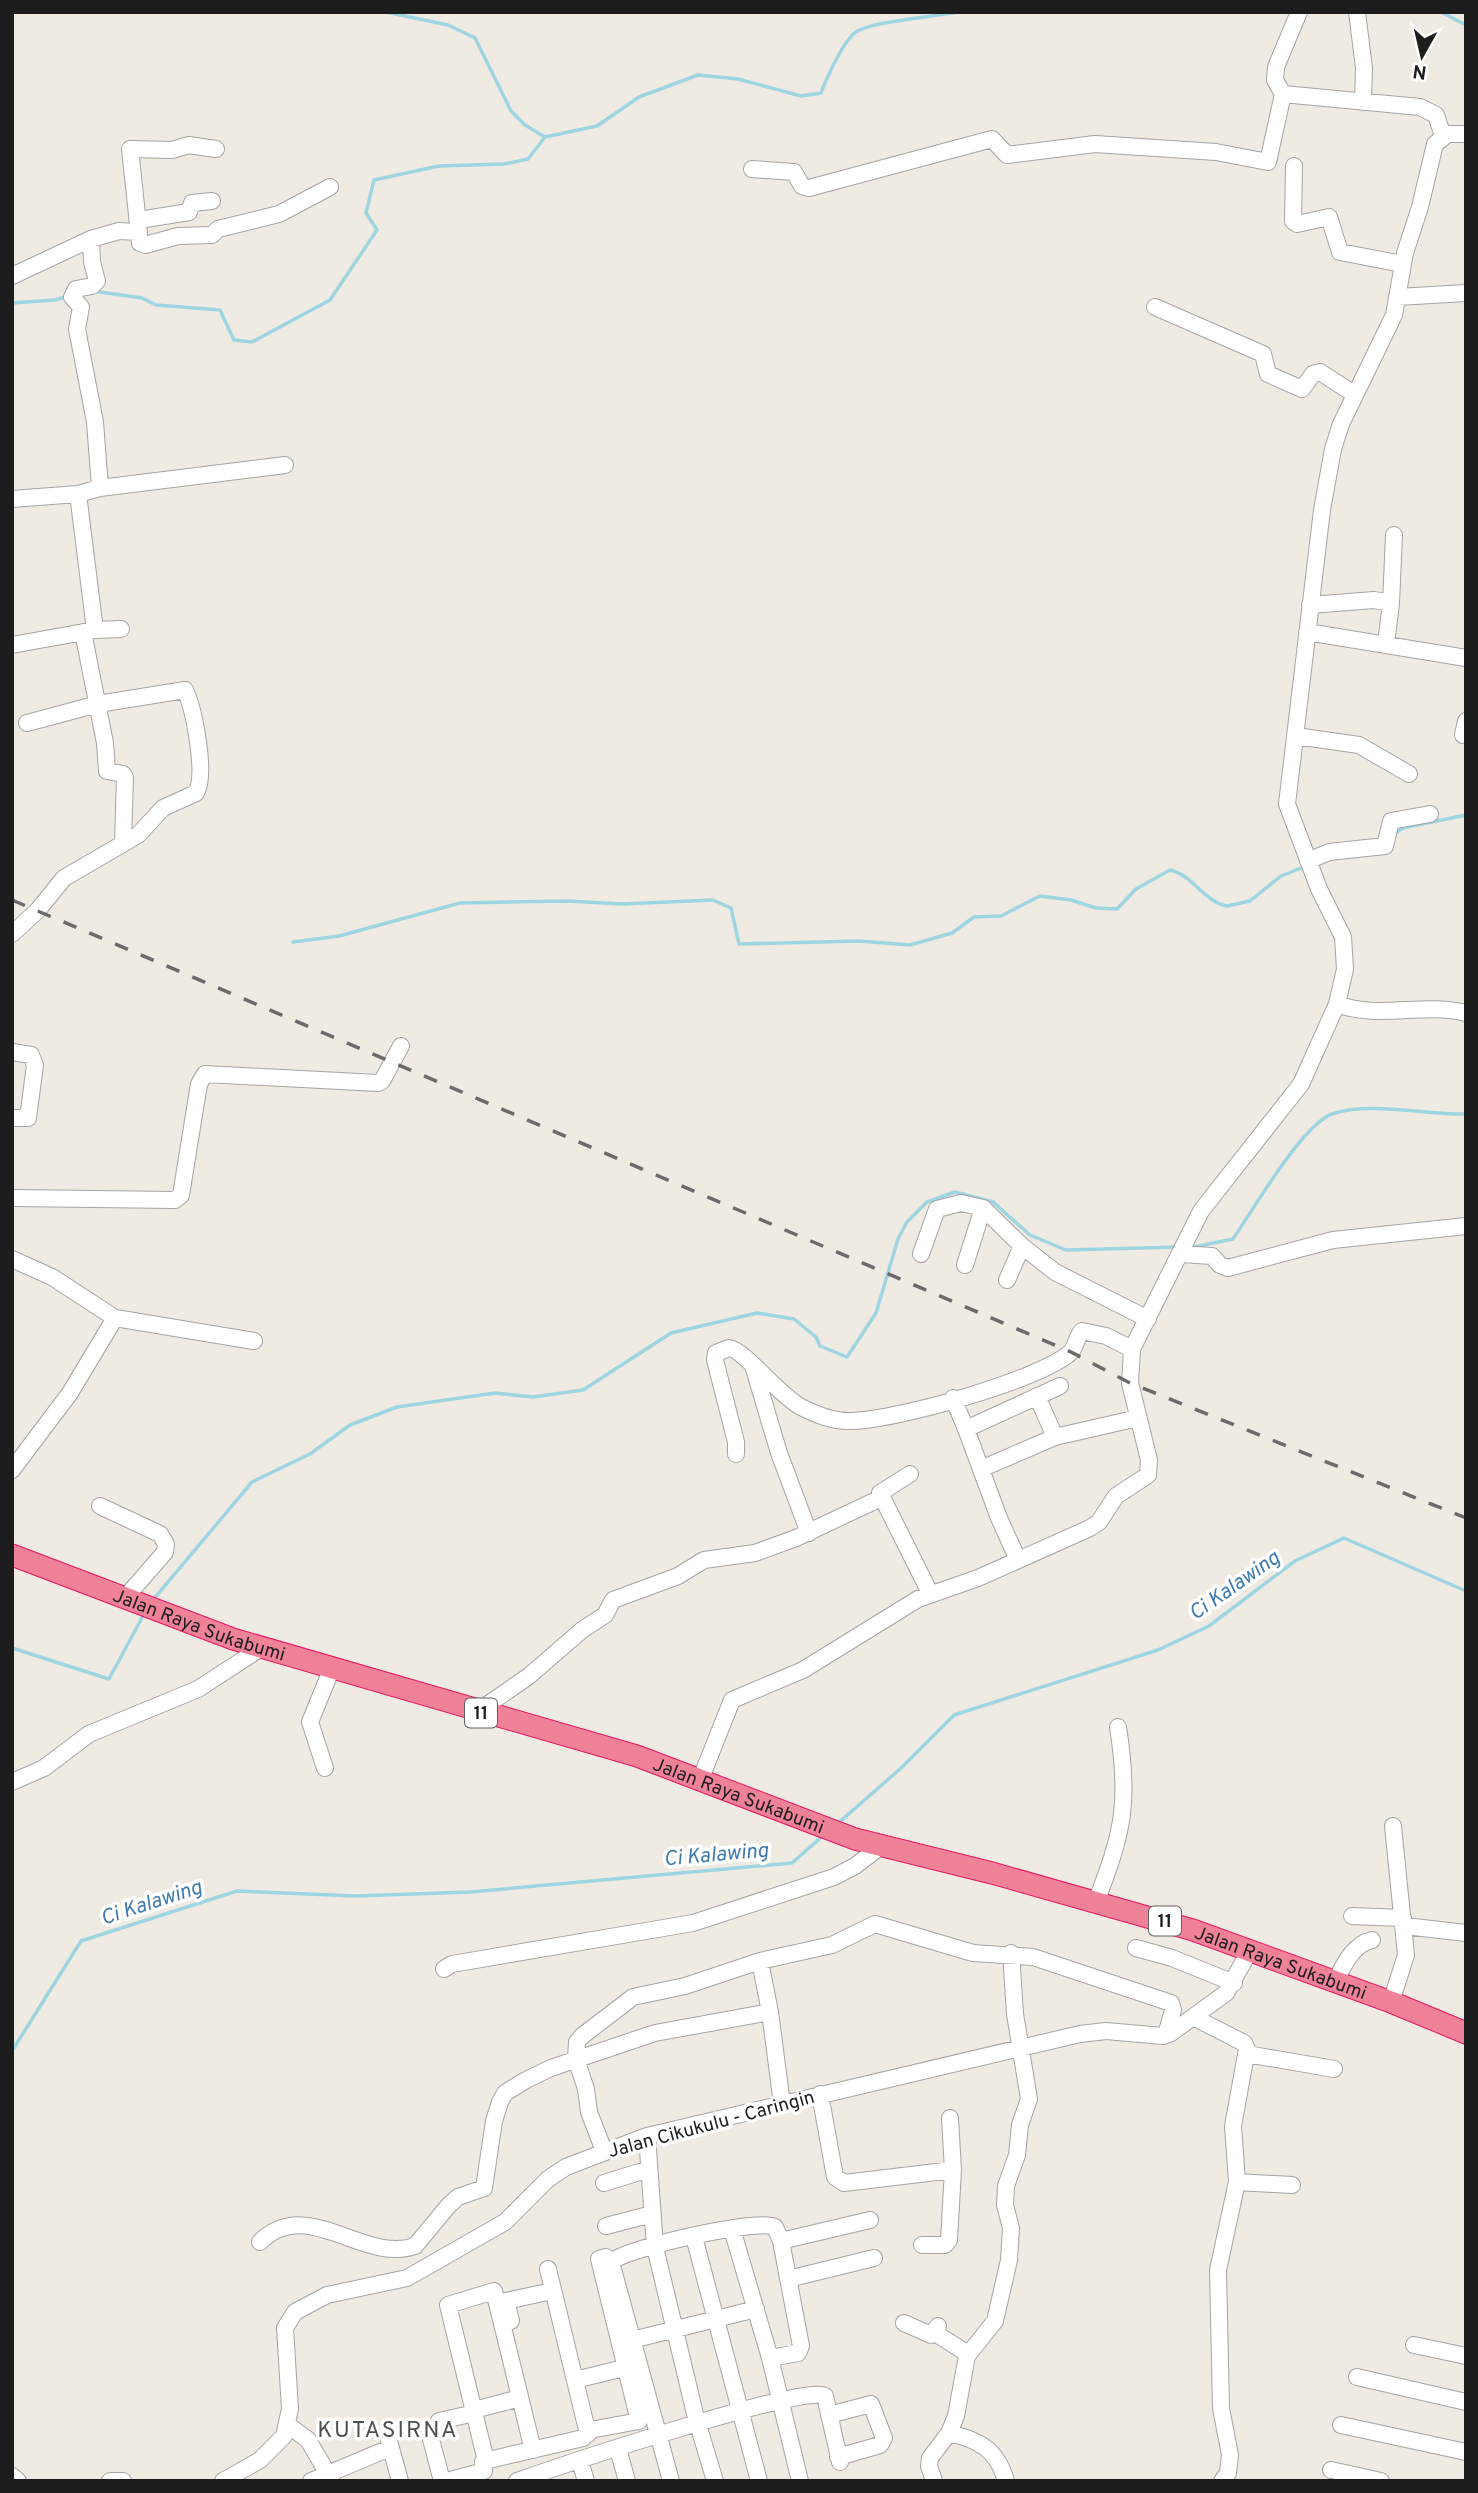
<svg xmlns="http://www.w3.org/2000/svg" width="1478" height="2493" font-family="Overpass,sans-serif">
  <style>
    .lines { fill: none; stroke-linecap: round; stroke-linejoin: round }
    .stream { stroke: #9ed5e2; stroke-width: 3.5 }
    .minor-casing { stroke: #a4a4a4; stroke-width: 18 }
    .highway-casing { stroke: #ea1363; stroke-width: 23 }
    .minor { stroke: #fff; stroke-width: 16 }
    .highway { stroke: #ef8299; stroke-width: 21 }
    .rail { stroke: #6b6b6b; stroke-width: 3.5; stroke-dasharray: 14 14; stroke-linecap: butt }
    .labels { text-anchor: middle; stroke-width: 7; stroke-linejoin: round; paint-order: stroke }
    .shield { fill: #fff; stroke: #616161; stroke-width: 2 }
    .shield-label { font-size: 18px; font-weight: bold; fill: #1d1d1d }
    .street-label { font-size: 19px; fill: #1d1d1d; stroke: #fff }
    .water-label { font-size: 21px; font-style: italic; fill: #3e7aae; stroke: #fff }
    .quarter-label { font-size: 23px; letter-spacing: 2px; fill: #505050; stroke: #fff }
  </style>
  <rect width="100%" height="100%" fill="#f0ebe2"/>
  <g class="lines">
    <!-- stream -->
    <path class="stream" d="M386,12L448,25L475,38L511,111L525,125L545,137L597,126L639,97L698,75L738,79L801,96L821,93C826,79 844,40 856,32C873,21 933,17 957,12
      M1441,12L1466,25
      M93,291L142,298L156,305L220,310L234,340L252,342L330,300L377,230L366,213L374,180L439,166L504,164L528,159L545,137
      M12,303L55,300L69,296
      M1394,834L1403,828L1466,815
      M293,942L339,936L460,903L567,901L622,904L713,900L731,908L739,944L859,941L910,945L952,933L974,917L1001,916L1040,896L1071,900L1096,908L1117,909L1136,889L1170,870C1193,875 1204,902 1227,906L1250,901L1281,876L1306,866
      M1194,1247L1233,1239C1253,1210 1302,1125 1332,1114C1369,1101 1427,1115 1466,1114
      M152,1601L252,1482L310,1454L350,1425L397,1407L495,1393L533,1397L583,1390L671,1333L757,1313L794,1319L816,1337L820,1346L847,1357L876,1313L898,1239L907,1222L927,1202L955,1192L993,1202L1030,1235L1066,1250L1179,1247
      M12,1648L109,1679L144,1614
      M836,1825L900,1769L954,1715L1158,1650L1209,1626L1295,1561L1344,1538L1466,1591
      M12,2051L81,1941L237,1891L356,1896L470,1892L792,1863L825,1834"/>
    <!-- minor casing -->
    <g class="minor-casing">
      <path id="minor" d="M1357,12L1364,68L1363,102
        M1283,94L1275,80L1276,67L1299,12
        M216,149L189,145L172,150L130,149L140,243L145,245L178,236L212,235L218,229L279,214L330,187
        M1294,166L1293,221L1297,224L1329,217L1340,252L1402,264
        M752,169L794,172L802,186L809,188L992,139L1007,155L1095,144L1216,152L1268,162L1283,94L1420,107L1436,115L1443,136
        M139,220L189,212L192,203L212,201
        M91,239L92,262L97,281L92,286L76,289L72,297L81,307L77,329L95,422L100,488
        M12,276L91,239L119,231L137,232
        M1397,297L1466,293
        M1155,307L1263,354L1268,374L1302,389L1313,374L1320,372L1354,394
        M12,499L78,494
        M1391,603L1394,535
        M1310,605L1374,600L1391,603L1386,644
        M95,630L121,629
        M83,632L105,743L107,771L123,774L125,777L123,842
        M1307,632L1466,658
        M12,645L95,630L78,494L100,488L285,465
        M1463,735L1466,721
        M1296,736L1359,745L1409,774
        M1308,861L1329,852L1385,846L1391,821L1430,814
        M12,934L38,910L64,878L138,835L163,808L196,793C207,775 194,709 185,690L98,704L27,723
        M1337,1004C1379,1020 1423,1002 1466,1013
        M12,1052L31,1055L35,1065L28,1118H12
        M12,1198L175,1200L181,1195L199,1084L205,1074L378,1083L382,1081L401,1046
        M921,1254L937,1209L961,1203L983,1208L1022,1246L1055,1272L1148,1319
        M1182,1254L1212,1256L1220,1265L1228,1268L1333,1240L1466,1226
        M12,1259L52,1277L115,1318L254,1341
        M965,1265L983,1208
        M1007,1280L1022,1246
        M754,1369L779,1453L809,1533
        M953,1398L966,1429
        M1055,1437L1138,1418
        M736,1454V1442L715,1360L716,1353L729,1348C743,1349 780,1396 801,1407C817,1415 834,1422 852,1421C896,1420 1036,1381 1070,1353C1076,1348 1076,1337 1082,1331L1106,1336L1132,1349
        M983,1468L1055,1437L1037,1396
        M12,1470L70,1393L115,1318
        M910,1474L880,1493L930,1593
        M100,1506L160,1534L166,1544L165,1552L125,1598
        M1018,1560L999,1518L966,1429L1060,1386
        M477,1712L529,1676L582,1630L605,1615L613,1600L678,1576L704,1560L755,1553L796,1538L881,1498
        M325,1768L310,1722L332,1668
        M701,1778L732,1700L803,1670L918,1599L978,1578L1090,1528L1099,1522L1116,1496L1148,1475L1149,1460L1130,1383L1132,1349L1201,1211L1301,1084L1337,1004L1345,969L1343,937L1319,889L1287,804L1322,510L1333,449L1341,424L1394,315L1405,253L1420,207L1435,144L1448,134H1466
        M12,1782L44,1768L89,1734L198,1689L261,1648
        M1096,1902C1123,1832 1130,1803 1118,1727
        M1352,1916L1403,1918
        M1405,1926L1466,1933
        M1136,1948L1172,1958L1234,1983
        M760,1961L770,2012
        M444,1969L452,1964L693,1923L834,1877L855,1866L881,1846
        M1335,1982C1343,1966 1353,1944 1372,1940
        M1391,2002L1406,1955L1393,1826
        M1195,2018L1244,2043L1247,2049L1233,2126L1237,2182L1218,2270L1221,2408L1230,2455L1228,2473L1222,2481
        M1247,2054L1334,2069
        M820,2094L835,2177L844,2183L953,2170L950,2118
        M647,2136L655,2247L696,2418L715,2481
        M604,2151L589,2112L586,2089L576,2059L577,2042L582,2036L633,1997L685,1986L760,1961L832,1945L875,1924L973,1953L1033,1957L1171,2003L1173,2010L1166,2035
        M1237,2182L1292,2185
        M604,2183L649,2169
        M606,2226L652,2214
        M732,2229L770,2358L800,2481
        M694,2237L759,2481
        M781,2241L870,2220
        M260,2242C307,2195 363,2264 415,2246L449,2205L458,2197L484,2188L494,2121L500,2102L505,2093L526,2080L551,2068L655,2033L770,2012L782,2104
        M922,2245H945L949,2240L953,2170
        M548,2269L588,2434
        M788,2279L874,2258
        M511,2321L506,2301L552,2291
        M904,2323L931,2335L938,2326
        M935,2333L968,2354
        M632,2340L756,2309
        M1414,2345L1466,2356
        M1357,2377L1466,2402
        M575,2380L632,2366
        M474,2410L520,2398
        M829,2415L871,2404L884,2438L880,2445L838,2457
        M439,2421L475,2413
        M288,2425L308,2440L331,2479
        M1341,2425L1466,2452
        M428,2428L442,2481
        M949,2433C979,2440 997,2449 1006,2481
        M389,2441L400,2481
        M618,2449L627,2481
        M486,2461L448,2305L494,2291L533,2450
        M580,2461L586,2481
        M1331,2470L1381,2481
        M12,2476L18,2481
        M110,2481H123
        M223,2481L260,2460L284,2436L290,2409L285,2328L295,2312L327,2295L407,2278L505,2222L548,2179L566,2167L647,2136L1080,2034L1106,2031L1163,2036L1171,2033L1226,1993L1249,1952
        M311,2481L380,2452
        M447,2481L484,2471L483,2462L489,2460L583,2438L590,2430L639,2421L599,2259L606,2257L611,2262
        M517,2481C554,2468 807,2383 825,2396L840,2462
        M671,2481L611,2262C626,2248 758,2218 775,2227L781,2241L801,2346L798,2353L770,2358
        M934,2481L929,2466L930,2458L949,2433L956,2416L967,2356L995,2321L1009,2260L1011,2228L1005,2205L1006,2186L1017,2155L1020,2125L1029,2099L1015,2014L1011,1953"/>
    </g>
    <!-- highway casing -->
    <g class="highway-casing">
      <g id="highway">
        <path id="s1" d="M12,1555L233,1639L637,1756L855,1839L992,1873L1193,1930L1391,2002L1466,2033"/>
      </g>
    </g>
    <!-- minor -->
    <use href="#minor" class="minor"/>
    <!-- highway -->
    <use href="#highway" class="highway"/>
    <!-- rail -->
    <path class="rail" d="M12,900L1071,1352L1130,1383L1466,1518"/>
  </g>
  <g class="labels">
    <!-- shield labels -->
    <g class="shield">
      <rect x="465" y="1698.5" width="32" height="29" rx="5"/>
      <rect x="1149" y="1906.5" width="32" height="29" rx="5"/>
    </g>
    <g class="shield-label">
      <text x="481" y="1719">11</text>
      <text x="1165" y="1927">11</text>
    </g>
    <!-- street labels -->
    <g class="street-label">
      <text dy="7" stroke="none"><textPath href="#s1" startOffset="200">Jalan Raya Sukabumi</textPath></text>
      <text dy="7" stroke="none"><textPath href="#s1" startOffset="766">Jalan Raya Sukabumi</textPath></text>
      <text dy="7" stroke="none"><textPath href="#s1" startOffset="1334">Jalan Raya Sukabumi</textPath></text>
      <text transform="translate(711 2123) rotate(-15)" y="7">Jalan Cikukulu - Caringin</text>
    </g>
    <!-- water labels -->
    <g class="water-label">
      <text transform="translate(1234 1585) rotate(-35)" y="7">Ci Kalawing</text>
      <text transform="translate(716 1854) rotate(-5)" y="7">Ci Kalawing</text>
      <text transform="translate(151 1902) rotate(-18)" y="7">Ci Kalawing</text>
    </g>
    <!-- quarter labels -->
    <g class="quarter-label">
      <text x="388" y="2437">KUTASIRNA</text>
    </g>
  </g>
  <!-- border -->
  <rect width="1478" height="2493" fill="none" stroke="#1d1d1d" stroke-width="28"/>
  <!-- north arrow -->
  <g transform="translate(1422 56) rotate(188)" stroke="#ffffff" stroke-width="5" paint-order="stroke">
  <path d="M0-5L12 26L0 18L-12 26Z" fill="#1d1d1d"/>
  <text y="-10" font-size="19" font-weight="bold" text-anchor="middle" fill="#1d1d1d">N</text>
  </g>
</svg>
